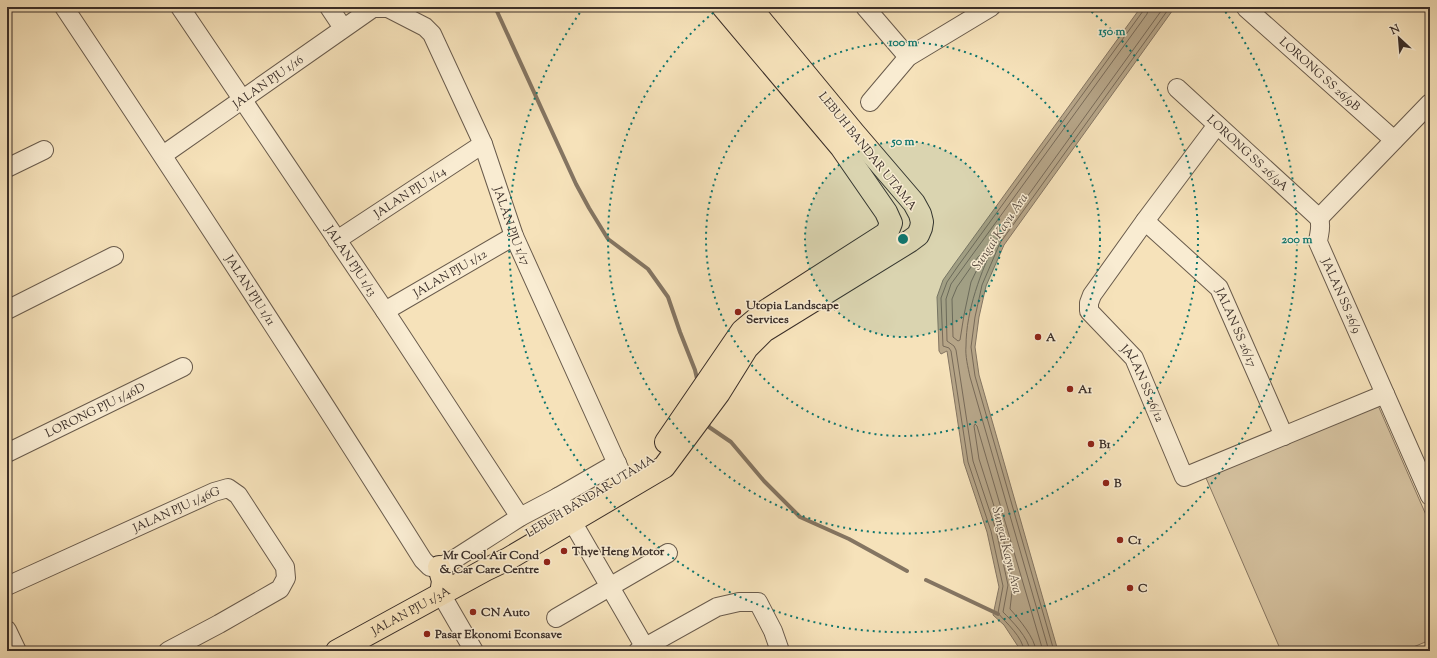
<svg xmlns="http://www.w3.org/2000/svg" width="1437" height="658" font-family="'Sorts Mill Goudy',serif">
  <style>
    .green { fill: #d6c3a1; stroke: #887864 }
    .water { fill: #b6a588; stroke: #847562 }
    .lines { fill: none; stroke-linecap: round; stroke-linejoin: round }
    .shore { stroke: #786a58; stroke-width: 1 }
    .stream { stroke: #847562; stroke-width: 4 }
    .minor-casing { stroke: #695b4c; stroke-width: 20 }
    .major-casing { stroke: #3a2e28; stroke-width: 24 }
    .minor { stroke: #f9ecd2; stroke-width: 18 }
    .major { stroke: #f6e2ba; stroke-width: 22 }
    .ring { fill: none; stroke: #0f766e; stroke-width: 2; stroke-dasharray: 2 4 }
    .poi-dot { fill: #8f2418; stroke: #f9ecd2; stroke-width: 1.5 }
    .labels { text-anchor: middle; stroke-width: 3; stroke-linejoin: round; paint-order: stroke }
    .street-label { font-size: 12px; fill: #3a2e28; stroke: #f9ecd2 }
    .poi-label { font-size: 12px; font-weight: bold; fill: #3a2e28; stroke: #f9ecd2; text-anchor: start }
    .water-label { font-size: 13px; font-style: italic; fill: #594c40; stroke: #f9ecd2 }
    .centre { fill: #0f766e; stroke: #f9ecd2; stroke-width: 2 }
    .ring-label { font-size: 12px; text-anchor: middle; font-weight: bold; fill: #0f766e; stroke: #f9ecd2; stroke-width: 3; stroke-linejoin: round; paint-order: stroke }
  </style>
  <rect width="100%" height="100%" fill="#f6e2ba"/>
  <filter id="stains"><feTurbulence type="fractalNoise" baseFrequency=".005" numOctaves="4"/><feColorMatrix values="0 0 0 0 .2 0 0 0 0 .09 0 0 0 0 .02 0 0 0 .5 -.17"/></filter>
  <radialGradient id="worn" r=".72"><stop offset=".6" stop-color="#630" stop-opacity="0"/><stop offset="1" stop-color="#630" stop-opacity=".3"/></radialGradient>
  <!-- green -->
  <path class="green" d="M1377,403L1430,524V640L1404,651H1281L1206,478Z"/>
  <!-- water -->
  <path class="water" d="M1141,7H1175L1004,245L986,286L979,317L975,347L979,375L1058,651H1021L1004,625L993,615L999,587L987,532L964,463L947,351L941,354L939,351L937,297L943,280L955,263Z"/>
  <g class="lines">
    <!-- shore -->
    <path class="shore" d="M980,256L982,259L971,282L964,315L960,340L958,341L953,337L952,299L957,287L978,257Z
      M1024,651C1023,637 1006,623 998,613L1003,586L991,531L968,462L951,351L949,348L943,346L941,298L947,282L958,266L1143,11L1144,7
      M1030,651C1029,638 1012,621 1003,612L1008,585L996,530L973,461L956,350L954,346L947,341L946,299L951,284L962,269L1147,14L1149,7
      M1036,651C1035,638 1019,619 1010,609L1013,583L1001,528L979,459L974,426L975,424L977,426L1043,651
      M1049,651L970,377C968,367 965,356 966,346C966,310 981,272 996,240L1164,7
      M1054,651L975,376L971,347L975,317L982,285L1000,243L1170,7"/>
    <!-- stream -->
    <path class="stream" d="M495,7L576,184L589,208L608,239L648,269L668,297L680,332L695,370L698,383
      M707,420L709,427L731,442L764,481L800,517L849,539L907,571
      M926,580L998,614"/>
    <!-- minor casing -->
    <g class="minor-casing">
      <g id="minor">
        <path id="s1" d="M64,7C186,190 306,374 423,560L430,567H439L450,562L520,517L558,497L617,463"/>
        <path id="s2" d="M180,7L385,311L520,517"/>
        <path d="M329,7L343,28"/>
        <path d="M865,7L908,57"/>
        <path id="s3" d="M1246,8L1394,140"/>
        <path id="s4" d="M1177,88L1319,218"/>
        <path d="M870,102L908,57L991,7"/>
        <path id="s5" d="M1217,125L1145,221L1092,295L1089,303V311L1134,358L1184,477L1385,394"/>
        <path id="s6" d="M163,155L373,8H388L425,27L432,34L483,144L514,236L623,477"/>
        <path d="M7,168L44,150"/>
        <path id="s7" d="M1319,218C1322,228 1319,232 1318,242L1430,496"/>
        <path d="M1319,218L1430,103"/>
        <path id="s8" d="M1145,221L1219,288L1284,436"/>
        <path id="s9" d="M337,240L483,144"/>
        <path d="M7,310L114,256"/>
        <path id="s10" d="M385,311L514,236"/>
        <path id="s11" d="M7,453L183,367"/>
        <path d="M558,497L647,651"/>
        <path id="s12" d="M7,586L214,492L228,488L238,495L285,567L286,578L280,589L219,624L168,651"/>
        <path d="M441,594L474,651"/>
        <path d="M556,618L668,553"/>
        <path d="M7,630L17,651"/>
        <path d="M638,651L717,607L739,602H758L773,631L780,651"/>
      </g>
    </g>
    <!-- major casing -->
    <g class="major-casing">
      <g id="major">
        <path d="M666,442L742,331L767,310L887,233L891,223L886,212L841,147L723,7"/>
        <path d="M439,567L443,581L441,594"/>
        <path id="s13" d="M337,651L485,570L508,559L664,467L719,393L747,348L764,331L910,241L918,235L921,228L922,222L920,214L914,203L854,133L750,7"/>
      </g>
    </g>
    <!-- minor -->
    <use href="#minor" class="minor"/>
    <!-- major -->
    <use href="#major" class="major"/>
  </g>
  <!-- distance rings -->
  <circle cx="903" cy="239" r="98" fill="#0f766e" fill-opacity=".12"/>
  <g class="ring">
    <circle cx="903" cy="239" r="98"/>
    <circle cx="903" cy="239" r="197"/>
    <path d="M1087 8A295 295 0 1 1 719 8"/>
    <path d="M1222 7A394 394 0 1 1 584 7"/>
  </g>
  <!-- markers -->
  <g class="poi-dot">
    <circle cx="738" cy="312" r="4"/>
    <circle cx="1038" cy="337" r="4"/>
    <circle cx="1070" cy="389" r="4"/>
    <circle cx="1091" cy="444" r="4"/>
    <circle cx="1106" cy="483" r="4"/>
    <circle cx="1120" cy="540" r="4"/>
    <circle cx="564" cy="551" r="4"/>
    <circle cx="547" cy="562" r="4"/>
    <circle cx="1130" cy="588" r="4"/>
    <circle cx="473" cy="612" r="4"/>
    <circle cx="427" cy="634" r="4"/>
  </g>
  <g class="labels">
    <!-- street labels -->
    <g class="street-label">
      <text dy="4" stroke="none"><textPath href="#s3" startOffset="99">LORONG SS 26/9B</textPath></text>
      <text dy="4" stroke="none"><textPath href="#s6" startOffset="128">JALAN PJU 1/16</textPath></text>
      <text transform="translate(868 151) rotate(51)" y="4">LEBUH BANDAR UTAMA</text>
      <text dy="4" stroke="none"><textPath href="#s4" startOffset="96">LORONG SS 26/9A</textPath></text>
      <text dy="4" stroke="none"><textPath href="#s9" startOffset="87">JALAN PJU 1/14</textPath></text>
      <text dy="4" stroke="none"><textPath href="#s6" startOffset="531">JALAN PJU 1/17</textPath></text>
      <text dy="4" stroke="none"><textPath href="#s2" startOffset="306">JALAN PJU 1/13</textPath></text>
      <text dy="4" stroke="none"><textPath href="#s10" startOffset="75">JALAN PJU 1/12</textPath></text>
      <text dy="4" stroke="none"><textPath href="#s1" startOffset="339">JALAN PJU 1/11</textPath></text>
      <text dy="4" stroke="none"><textPath href="#s7" startOffset="83">JALAN SS 26/9</textPath></text>
      <text dy="4" stroke="none"><textPath href="#s8" startOffset="143">JALAN SS 26/17</textPath></text>
      <text dy="4" stroke="none"><textPath href="#s5" startOffset="319">JALAN SS 26/12</textPath></text>
      <text dy="4" stroke="none"><textPath href="#s11" startOffset="98">LORONG PJU 1/46D</textPath></text>
      <text transform="translate(590 496) rotate(-31)" y="4">LEBUH BANDAR UTAMA</text>
      <text dy="4" stroke="none"><textPath href="#s12" startOffset="186">JALAN PJU 1/46G</textPath></text>
      <text dy="4" stroke="none"><textPath href="#s13" startOffset="84">JALAN PJU 1/3A</textPath></text>
    </g>
    <!-- poi labels -->
    <g class="poi-label">
      <text x="746" y="309">Utopia Landscape<tspan x="746" dy="14">Services</tspan></text>
      <text x="1046" y="341">A</text>
      <text x="1078" y="393">A1</text>
      <text x="1099" y="448">B1</text>
      <text x="1114" y="487">B</text>
      <text x="1128" y="544">C1</text>
      <text x="572" y="555">Thye Heng Motor</text>
      <text x="539" y="559" text-anchor="end">Mr Cool Air Cond<tspan x="539" dy="14">&amp; Car Care Centre</tspan></text>
      <text x="1138" y="592">C</text>
      <text x="481" y="616">CN Auto</text>
      <text x="435" y="638">Pasar Ekonomi Econsave</text>
    </g>
    <!-- water labels -->
    <g class="water-label">
      <text transform="translate(999 231) rotate(-56)" y="5">Sungai Kayu Ara</text>
      <text transform="translate(1008 550) rotate(76)" y="5">Sungai Kayu Ara</text>
    </g>
  </g>
  <circle cx="903" cy="239" r="6" class="centre"/>
  <g class="ring-label">
    <text x="1112" y="35">150 m</text>
    <text x="903" y="46">100 m</text>
    <text x="903" y="145">50 m</text>
    <text x="1297" y="243">200 m</text>
  </g>
  <!-- margin -->
  <rect width="1437" height="658" fill="none" stroke="#f6e2ba" stroke-width="24"/>
  <rect x="8" y="8" width="1421" height="642" fill="none" stroke="#3a2e28" stroke-width="2"/>
  <rect x="12" y="12" width="1413" height="634" fill="none" stroke="#3a2e28"/>
  <!-- north arrow -->
  <g transform="translate(1399 38) rotate(334)" stroke="#f9ecd2" stroke-width="3" paint-order="stroke">
  <path d="M0-3L7 15L0 10L-7 15Z" fill="#3a2e28"/>
  <text y="-6" font-size="11" font-weight="bold" text-anchor="middle" fill="#3a2e28">N</text>
  </g>
  <rect width="100%" height="100%" filter="url(#stains)"/>
  <rect width="100%" height="100%" fill="url(#worn)"/>
</svg>
